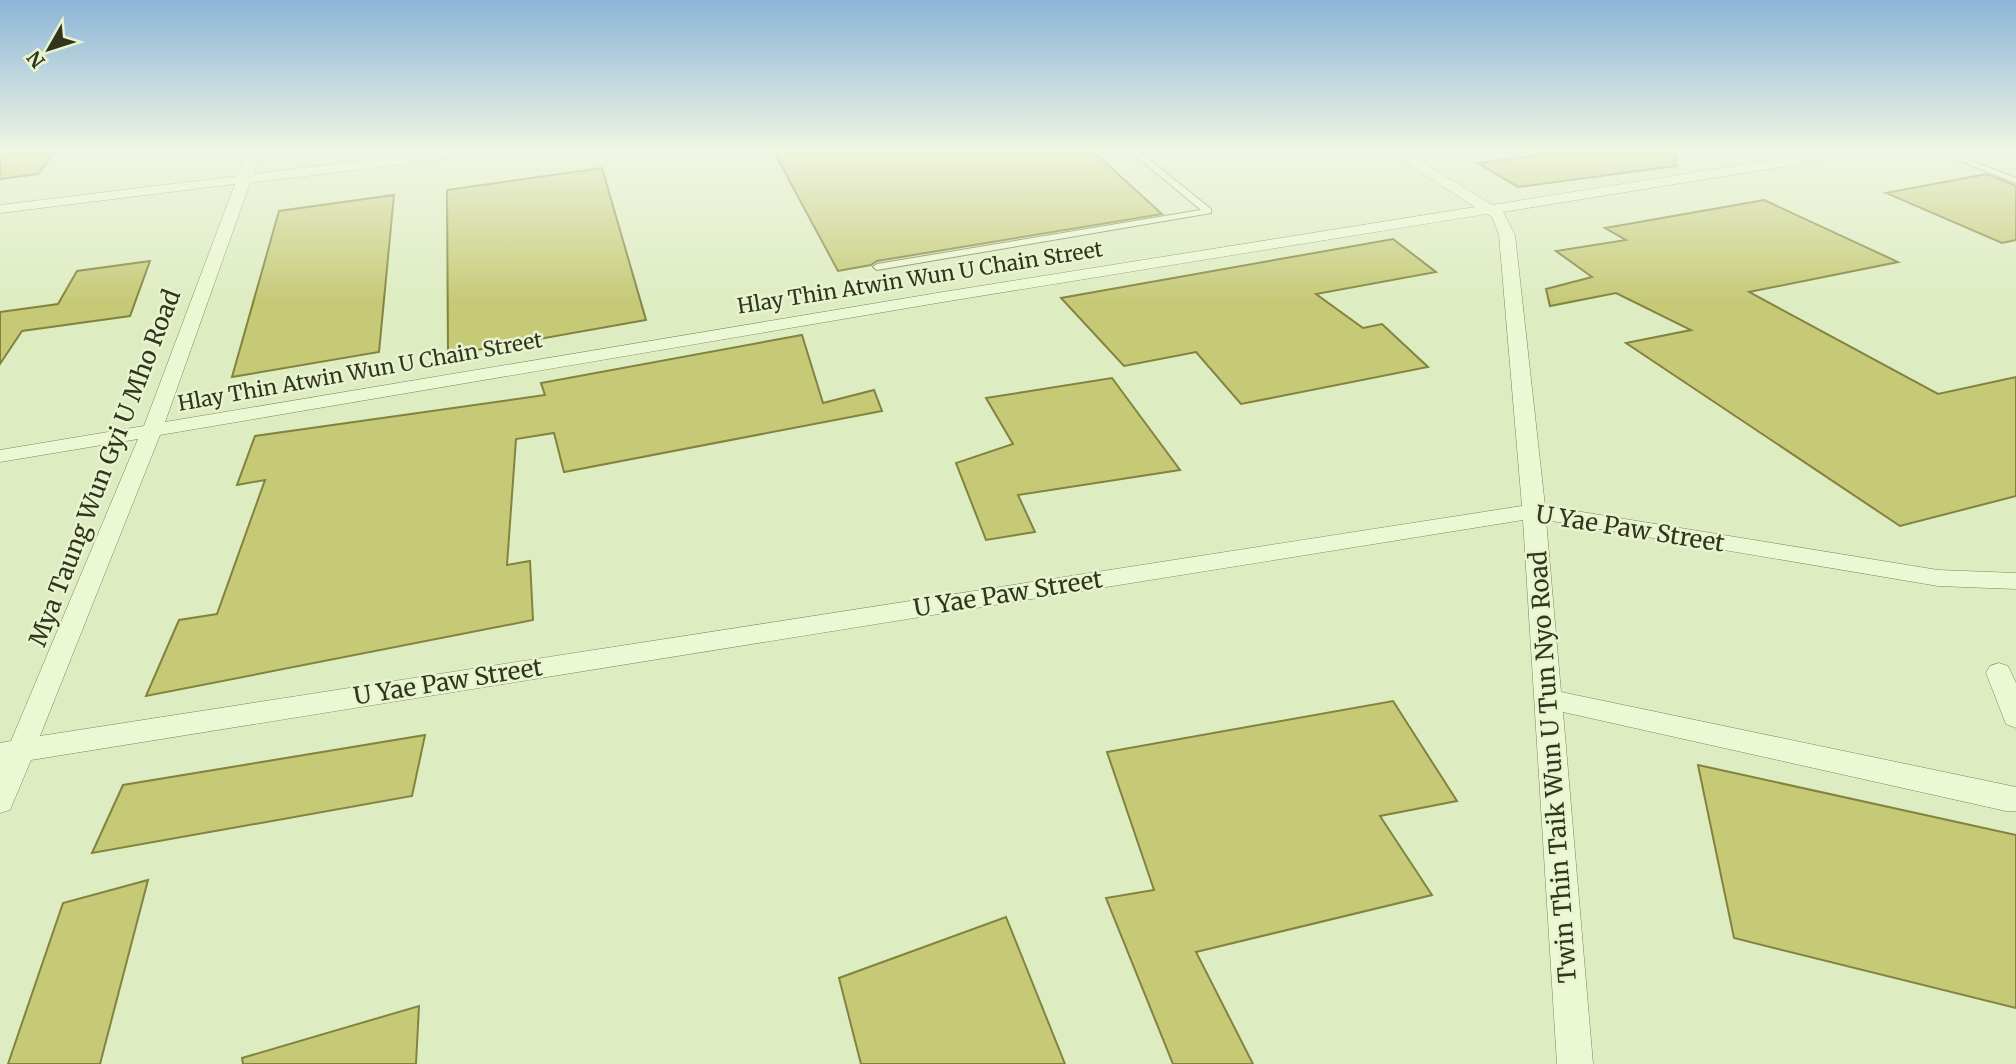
<svg xmlns="http://www.w3.org/2000/svg" width="2016" height="1064" font-family="Merriweather,serif">
  <style>
    .building { fill: #c6ca77; stroke: #82833f; stroke-width: 2 }
    .lines { fill: none; stroke-linecap: round; stroke-linejoin: round }
    .lane-casing { stroke: #7e8559; stroke-width: 2 }
    .street-casing { stroke: #7e8559; stroke-width: 1 }
    .lane { fill: #ecf8d3; fill-rule: evenodd }
    .street { fill: #ecf8d3; fill-rule: evenodd }
    .labels { text-anchor: middle; stroke-width: 5; stroke-linejoin: round; paint-order: stroke }
    .far-street-label { font-size: 21px; fill: #32351d; stroke: #e8f4d0 }
    .street-label { font-size: 24px; fill: #32351d; stroke: #e8f4d0 }
  </style>
  <rect width="100%" height="100%" fill="#deecc1"/>
  <!-- building -->
  <path class="building" d="M0,152H55L38,174L0,179Z
    M774,152H1094L1162,214L877,261L871,265L838,271Z
    M1562,152H1675L1676,166L1518,187L1478,163Z
    M602,168L646,320L448,355L447,190Z
    M1987,174L2016,186V240L2002,243L1886,193Z
    M394,195L379,352L232,377L279,211Z
    M1764,200L1898,262L1749,292L1938,394L2016,377V496L1900,526L1626,343L1691,330L1616,293L1550,306L1546,289L1592,277L1556,251L1626,240L1605,228Z
    M1393,239L1436,272L1316,294L1363,328L1382,324L1428,367L1241,404L1196,352L1124,366L1061,298Z
    M150,261L130,316L22,331L0,364V312L58,304L77,271Z
    M802,335L823,403L874,390L882,411L564,472L554,433L516,439L507,565L530,561L533,620L146,696L179,620L217,614L265,480L237,485L255,436L545,395L541,383Z
    M1112,378L1180,470L1018,495L1035,532L986,540L956,463L1013,444L986,398Z
    M1393,701L1457,801L1380,816L1432,895L1196,952L1253,1064H1173L1106,898L1154,890L1107,752Z
    M425,735L412,796L92,853L123,785Z
    M1698,765L2016,835V1008L1734,938Z
    M148,880L100,1064H8L63,903Z
    M1006,917L1065,1064H861L839,978Z
    M419,1006L416,1064H243L242,1058Z"/>
  <g class="lines">
    <!-- lane casing -->
    <g class="lane-casing">
      <path id="lane" d="M1131,152H1140L1211,209V213L877,270L873,267L877,264L1201,210Z
        M1938,152H1949L2016,178V183Z"/>
    </g>
    <!-- street casing -->
    <g class="street-casing">
      <path id="street" d="M247,152H261L253,174L432,152H473L466,156L250,183L165,422L943,292L1475,207L1389,152H1406L1492,205L1822,152H1855L1848,156L1503,212L1515,235L1545,506L1938,570L2016,573V589L1938,586L1546,520L1561,692L2016,787V811H2006L1563,712L1593,1064H1557L1523,520L31,760L10,810L0,813V743L11,741L138,439L0,462V450L144,426L235,184L0,213V205L238,176ZM1487,214L1492,217L1499,235L1522,506L40,736L160,435L943,302Z
        M1999,663L2008,666L2016,683V728L2006,724L1986,673L1990,666Z"/>
    </g>
    <!-- lane -->
    <use href="#lane" class="lane"/>
    <!-- street -->
    <use href="#street" class="street"/>
  </g>
  <!-- sky -->
  <linearGradient id="sky" x2="0" y2="1"><stop stop-color="#8cb5d8"/><stop offset="0.5" stop-color="#f0f6e3"/><stop offset="1" stop-color="#f0f6e3" stop-opacity="0"/></linearGradient>
  <rect width="2016" height="301" fill="url(#sky)"/>
  <g class="labels">
    <!-- far-street labels -->
    <g class="far-street-label">
      <text transform="translate(920 278) rotate(-9)" y="7">Hlay Thin Atwin Wun U Chain Street</text>
      <text transform="translate(360 372) rotate(-10)" y="7">Hlay Thin Atwin Wun U Chain Street</text>
    </g>
    <!-- street labels -->
    <g class="street-label">
      <text transform="translate(105 468) rotate(-69)" y="8">Mya Taung Wun Gyi U Mho Road</text>
      <text transform="translate(1630 529) rotate(9)" y="8">U Yae Paw Street</text>
      <text transform="translate(1008 594) rotate(-9)" y="8">U Yae Paw Street</text>
      <text transform="translate(448 682) rotate(-9)" y="8">U Yae Paw Street</text>
      <text transform="translate(1553 767) rotate(-94)" y="8">Twin Thin Taik Wun U Tun Nyo Road</text>
    </g>
  </g>
  <!-- north arrow -->
  <g transform="translate(49 49) rotate(231)" stroke="#e8f4d0" stroke-width="5" paint-order="stroke">
  <path d="M0-5L12 26L0 18L-12 26Z" fill="#32351d"/>
  <text y="-10" font-size="19" font-weight="bold" text-anchor="middle" fill="#32351d">N</text>
  </g>
</svg>
